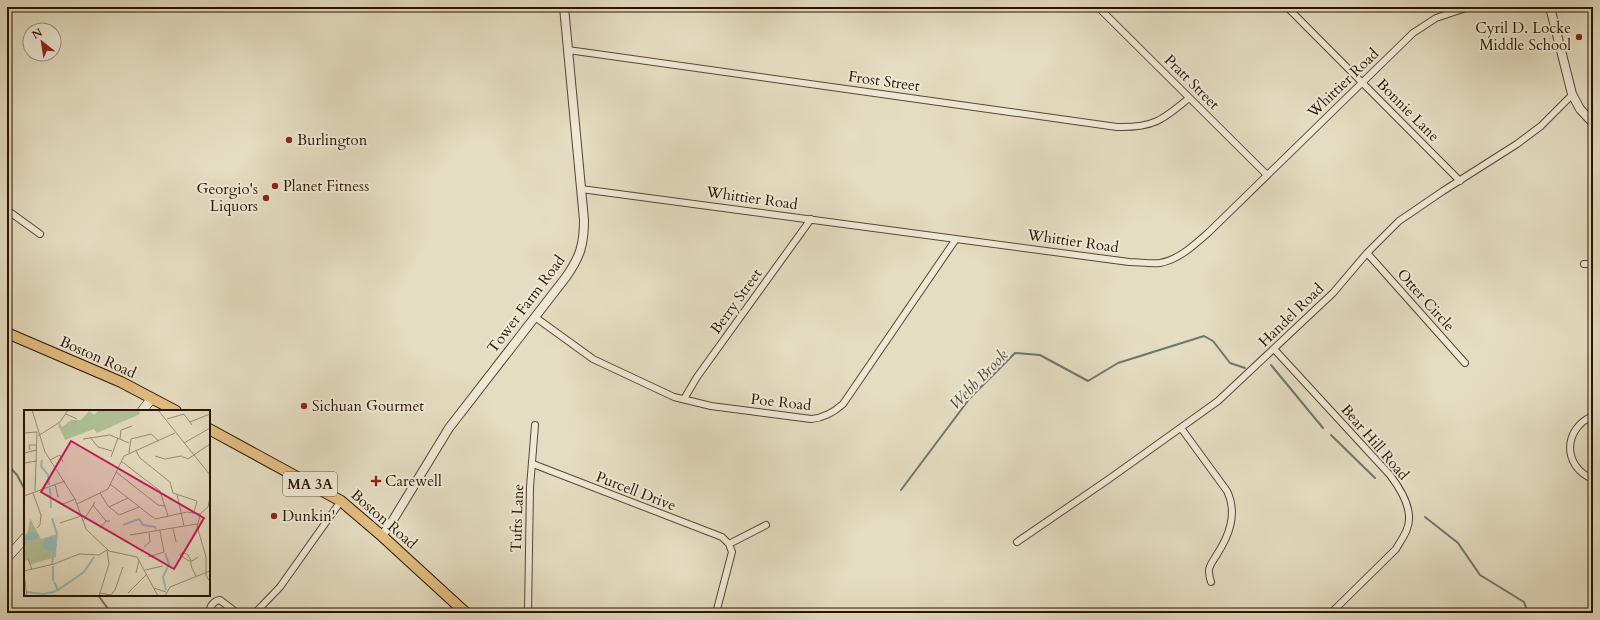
<svg xmlns="http://www.w3.org/2000/svg" width="1600" height="620" font-family="Cardo,serif">
  <style>
    .lines { fill: none; stroke-linecap: round; stroke-linejoin: round }
    .stream { stroke: #6b776f; stroke-width: 2 }
    .minor-casing { stroke: #594530; stroke-width: 8 }
    .tertiary-casing { stroke: #594530; stroke-width: 10 }
    .secondary-casing { stroke: #2a1200; stroke-width: 10 }
    .primary-casing { stroke: #2a1200; stroke-width: 12 }
    .minor { stroke: #eee9d7; stroke-width: 6 }
    .tertiary { stroke: #eee9d7; stroke-width: 8 }
    .secondary { stroke: #eee9d7; stroke-width: 9 }
    .primary { stroke: #e2be81; stroke-width: 10 }
    .poi-dot { fill: #8f2418; stroke: #eee9d7; stroke-width: 1.5 }
    .labels { text-anchor: middle; stroke-width: 4; stroke-linejoin: round; paint-order: stroke }
    .shield { fill: #eee9d7; stroke: #655240; stroke-width: 1 }
    .shield-label { font-size: 14px; font-weight: bold; fill: #2a1200 }
    .poi-label { font-size: 15px; fill: #2a1200; stroke: #eee9d7; text-anchor: start }
    .street-label { font-size: 15px; fill: #2a1200; stroke: #eee9d7 }
    .water-label { font-size: 16px; font-style: italic; fill: #504d41; stroke: #eee9d7 }
    .inset-river { fill: none; stroke: #97bbb9; stroke-width: 2 }
    .inset-road { fill: none; stroke: #9a8c74; stroke-width: 1 }
    .view { fill: #c2185b; fill-opacity: 0.15; stroke: #c2185b; stroke-width: 2 }
    .inset-edge { fill: none; stroke: #2a1200; stroke-width: 2 }
  </style>
  <rect width="100%" height="100%" fill="#e5ddc2"/>
  <filter id="stains"><feTurbulence type="fractalNoise" baseFrequency=".005" numOctaves="4"/><feColorMatrix values="0 0 0 0 .2 0 0 0 0 .09 0 0 0 0 .02 0 0 0 .5 -.17"/></filter>
  <radialGradient id="worn" r=".72"><stop offset=".6" stop-color="#630" stop-opacity="0"/><stop offset="1" stop-color="#630" stop-opacity=".3"/></radialGradient>
  <g class="lines">
    <!-- stream -->
    <path class="stream" d="M1271,365L1323,428
      M1331,435L1375,478
      M7,464L17,475L25,490
      M901,490L970,398L1015,353L1040,355L1088,381L1118,363L1204,336L1213,341L1230,363L1245,368
      M1425,517L1458,543L1480,575L1524,602L1528,613
      M98,595L111,613"/>
    <!-- minor casing -->
    <g class="minor-casing">
      <path id="minor" d="M1098,7L1267,175
        M1287,7L1460,181
        M568,50L1117,127C1153,128 1163,120 1189,98
        M581,189L1129,262C1139,262 1150,264 1160,263C1179,260 1195,244 1209,232L1413,33L1436,18L1469,7
        M7,210L40,234
        M1367,253L1465,363
        M1584,264H1593
        M535,317L593,359L674,397L711,406L811,419C824,418 833,413 843,404L956,239
        M1274,349L1390,475C1399,487 1409,502 1409,517C1410,529 1401,540 1396,549L1331,613
        M684,399L697,377L811,219
        M1593,416C1563,428 1562,467 1593,479
        M1181,428L1227,491C1238,514 1229,536 1216,556C1213,561 1208,567 1209,572C1209,575 1210,579 1211,582
        M533,464L722,537L729,544
        M1017,542L1109,479L1218,401L1333,293L1367,253L1399,221L1443,191L1517,144L1541,126L1572,95
        M209,613C210,606 213,601 220,600L237,613
        M255,613L280,587L341,501
        M528,613L530,487L535,425
        M716,613L732,552L729,544L766,525"/>
    </g>
    <!-- tertiary casing -->
    <g class="tertiary-casing">
      <path id="tertiary" d="M1550,7L1572,94L1580,109L1593,123
        M382,536L393,520L449,428L566,277C580,257 584,245 584,220L564,7"/>
    </g>
    <!-- secondary casing -->
    <g class="secondary-casing">
      <path id="secondary" d="M142,411L152,398
        M7,558L25,538"/>
    </g>
    <!-- primary casing -->
    <g class="primary-casing">
      <path id="primary" d="M7,333L121,382L176,411
        M209,429L341,501L382,536L466,613"/>
    </g>
    <!-- minor -->
    <use href="#minor" class="minor"/>
    <!-- tertiary -->
    <use href="#tertiary" class="tertiary"/>
    <!-- secondary -->
    <use href="#secondary" class="secondary"/>
    <!-- primary -->
    <use href="#primary" class="primary"/>
  </g>
  <!-- markers -->
  <g class="poi-dot">
    <circle cx="1579" cy="37" r="4"/>
    <circle cx="289" cy="140" r="4"/>
    <circle cx="275" cy="186" r="4"/>
    <circle cx="266" cy="198" r="4"/>
    <circle cx="304" cy="406" r="4"/>
    <path d="M374 475h4v4h4v4h-4v4h-4v-4h-4v-4h4z"/>
    <circle cx="274" cy="516" r="4"/>
  </g>
  <g class="labels">
    <!-- shield labels -->
    <rect class="shield" x="283" y="472" width="54" height="24" rx="3"/>
    <g class="shield-label">
      <text x="310" y="489">MA 3A</text>
    </g>
    <!-- poi labels -->
    <g class="poi-label">
      <text x="1571" y="33" text-anchor="end">Cyril D. Locke<tspan x="1571" dy="17">Middle School</tspan></text>
      <text x="297" y="145">Burlington</text>
      <text x="283" y="191">Planet Fitness</text>
      <text x="258" y="194" text-anchor="end">Georgio's<tspan x="258" dy="17">Liquors</tspan></text>
      <text x="312" y="411">Sichuan Gourmet</text>
      <text x="385" y="486">Carewell</text>
      <text x="282" y="521">Dunkin'</text>
    </g>
    <!-- street labels -->
    <g class="street-label">
      <text transform="translate(884 81) rotate(8)" y="5">Frost Street</text>
      <text transform="translate(1192 82) rotate(45)" y="5">Pratt Street</text>
      <text transform="translate(1343 83) rotate(-44)" y="5">Whittier Road</text>
      <text transform="translate(1408 110) rotate(45)" y="5">Bonnie Lane</text>
      <text transform="translate(752 198) rotate(8)" y="5">Whittier Road</text>
      <text transform="translate(1073 241) rotate(8)" y="5">Whittier Road</text>
      <text transform="translate(1426 300) rotate(48)" y="5">Otter Circle</text>
      <text transform="translate(736 301) rotate(-54)" y="5">Berry Street</text>
      <text transform="translate(526 304) rotate(-53)" y="5">Tower Farm Road</text>
      <text transform="translate(1291 315) rotate(-44)" y="5">Handel Road</text>
      <text transform="translate(98 357) rotate(24)" y="5">Boston Road</text>
      <text transform="translate(781 402) rotate(6)" y="5">Poe Road</text>
      <text transform="translate(1375 442) rotate(49)" y="5">Bear Hill Road</text>
      <text transform="translate(636 491) rotate(21)" y="5">Purcell Drive</text>
      <text transform="translate(517 518) rotate(-88)" y="5">Tufts Lane</text>
      <text transform="translate(384 519) rotate(41)" y="5">Boston Road</text>
    </g>
    <!-- water labels -->
    <g class="water-label">
      <text transform="translate(978 379) rotate(-46)" y="6">Webb Brook</text>
    </g>
  </g>
  <!-- overview -->
  <g transform="translate(24 410)">
    <rect width="186" height="186" fill="#e5ddc2"/>
    <path d="M75,0H115L116,4L73,23L70,19L41,30L34,15L36,13L38,17L47,10H57L65,1L70,5ZM6,108L17,129L33,124L32,147L5,155L4,150L0,151V140L2,139L0,131L10,130L13,122L0,127L4,121Z" fill="#b0c297"/>
    <path d="M13,122L15,126L10,130L0,131V127L5,123ZM19 134a7 7 0 1 1 14 0a7 7 0 1 1-14 0Z" fill="#97bbb9"/>
    <path class="inset-river" d="M18,50L17,56L24,65L25,75M26,78L27,98M28,108L33,124L28,154M99,115L115,109L119,115L131,117L132,119M141,143L145,154L139,167L142,180M29,171V156M34,180L60,162L70,147M2,182L19,184L29,182L34,180L30,172"/>
    <path class="inset-road" d="M8,0L21,42L51,89L62,119L85,141L113,147L134,186M134,0L186,65M42,4L53,9M143,9L160,4L168,15M166,12L186,4M0,23L13,22M14,26L36,12L44,0M66,27L74,37L88,41M59,29L86,25L105,33M96,29L97,20L108,16M160,33L186,18M6,40L5,35H13M112,41L116,48L146,72L149,83L173,91L170,102M0,43L13,40M105,43L107,29L127,24L135,31M131,46L141,49L157,46L164,49L186,34M87,47L94,28M26,50L36,45L39,52M97,51L136,81L144,106M0,53L13,51M92,62L134,95L141,96M31,74L34,87V85M86,74L131,109L163,102L176,104M11,81L13,22M9,83L17,105L16,115L13,118M76,83L84,96L95,105L115,97M153,84L160,116M0,86L41,71M186,87L184,97L177,103L173,116L182,147V165L186,172M38,94L35,92L38,94L42,93L51,89M53,94L84,79L100,46L151,23M69,95L82,111M85,97L104,88M59,111L71,92M36,113L57,106M76,118L82,111H86M149,118L152,132M106,125L173,114M120,137L126,132L125,123M124,147L140,142L136,121M4,148L8,160M121,160L139,156M0,161L30,154L55,144L75,145L83,140L85,154L75,186M112,163L115,150M0,165L3,186M172,166L168,158L167,155V151L164,145L159,142L156,145L165,151H167L170,150L174,147M130,178L142,182M75,183L87,185M104,183L123,164M86,186L91,180L99,157M141,186L146,177L186,161"/>
    <path class="view" d="M47,31L180,108L150,159L17,82Z"/>
    <rect width="186" height="186" class="inset-edge"/>
  </g>
  <!-- margin -->
  <rect width="1600" height="620" fill="none" stroke="#e5ddc2" stroke-width="24"/>
  <rect x="8" y="8" width="1584" height="604" fill="none" stroke="#2a1200" stroke-width="2"/>
  <rect x="12" y="12" width="1576" height="596" fill="none" stroke="#2a1200"/>
  <!-- north arrow -->
  <g transform="translate(42 42) rotate(330)"><circle r="19" fill="#eee9d7" stroke="#a09381"/>
  <path d="M0-3L7 15L0 10L-7 15Z" fill="#8f2418"/>
  <text y="-6" font-size="11" font-weight="bold" text-anchor="middle" fill="#2a1200">N</text>
  </g>
  <rect width="100%" height="100%" filter="url(#stains)"/>
  <rect width="100%" height="100%" fill="url(#worn)"/>
</svg>
